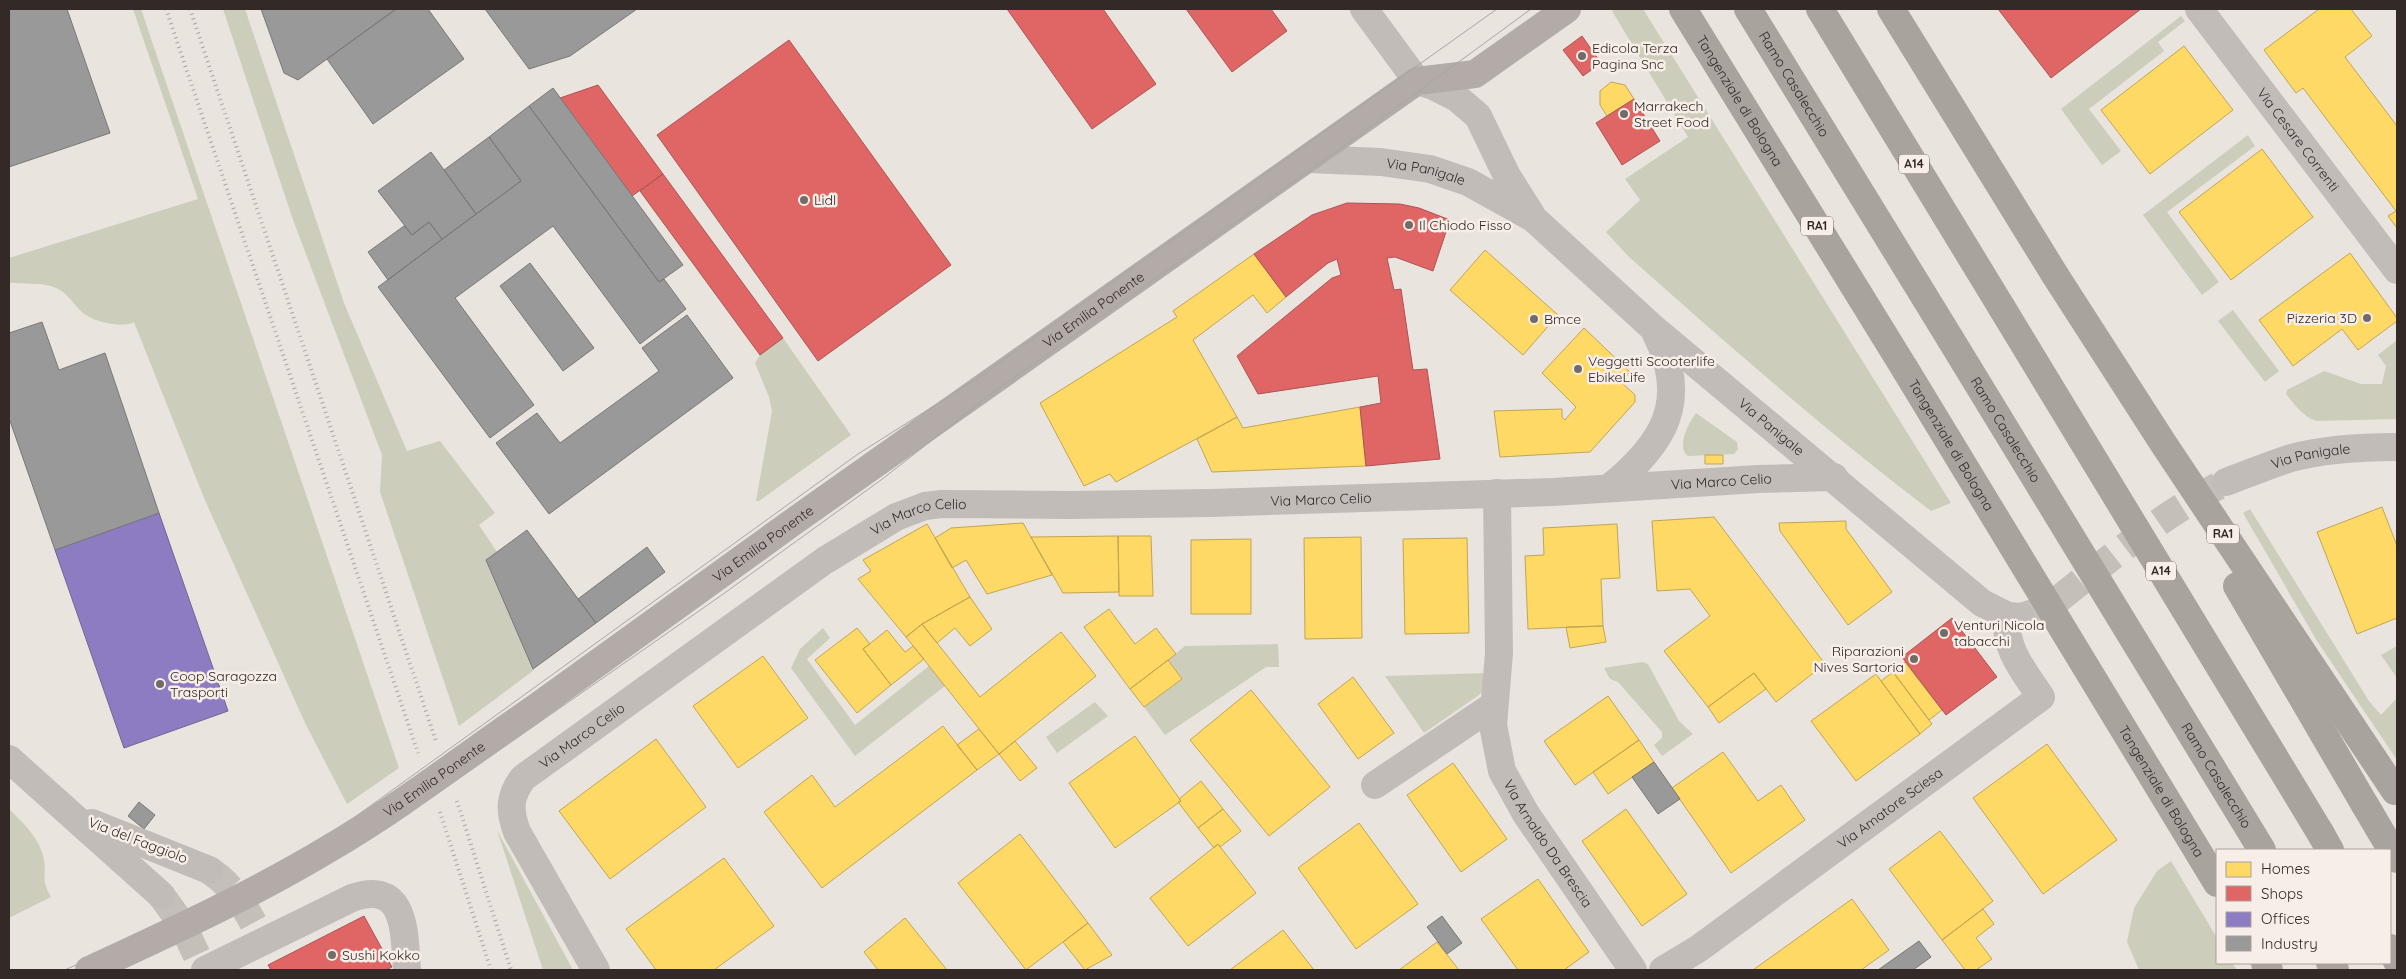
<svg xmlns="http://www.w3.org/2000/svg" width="2406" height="979" font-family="Quicksand,sans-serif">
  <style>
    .green { fill: #cccdbb }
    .homes { fill: #ffd966; stroke: #c2a453 }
    .shops { fill: #e06666; stroke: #ac5453 }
    .offices { fill: #8e7cc3; stroke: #736394 }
    .industry { fill: #999; stroke: #7a7877 }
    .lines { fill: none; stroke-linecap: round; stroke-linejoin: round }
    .minor-tunnel { stroke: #c5bfba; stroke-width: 28; stroke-dasharray: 28 14; stroke-linecap: butt }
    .minor { stroke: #c2bcb9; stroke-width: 28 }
    .major { stroke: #b2aba8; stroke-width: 28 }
    .highway { stroke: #a9a39e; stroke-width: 28 }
    .tram { stroke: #aaa5a3; stroke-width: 1 }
    .rail { stroke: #aaa5a3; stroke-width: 4; stroke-dasharray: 1 4; stroke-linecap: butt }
    .major-bridge { stroke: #b2aba8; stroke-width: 28 }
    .highway-bridge { stroke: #a9a39e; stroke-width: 28 }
    .poi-dot { fill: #736b68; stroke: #f6eee7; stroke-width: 2 }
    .labels { text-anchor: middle; stroke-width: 5; stroke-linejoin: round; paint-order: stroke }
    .shield { fill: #f6eee7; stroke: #6e6561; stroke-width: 1 }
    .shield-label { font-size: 12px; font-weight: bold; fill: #332a28 }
    .poi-label { font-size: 14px; fill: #332a28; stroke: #f6eee7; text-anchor: start }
    .street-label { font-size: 14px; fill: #332a28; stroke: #f6eee7 }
  </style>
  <rect width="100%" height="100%" fill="#eae4df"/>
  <!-- green -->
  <path class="green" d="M133,9H141L399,768L347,804L306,725L204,498L134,322C122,329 91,321 82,312C73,304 68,293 56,288C42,282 23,284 9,283V258L198,199Z
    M223,9H245L344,303L407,451L440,441L495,513L479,525L497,552L486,560L534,670L459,726L380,492L382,455L292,217Z
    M1616,9H1643L1951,503L1931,511C1826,431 1727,344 1628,256L1606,232L1640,200L1625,179L1688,137L1612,11Z
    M2181,16L2185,21L2158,42L2164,51L2089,109L2121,151L2102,165L2061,109Z
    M2248,135L2255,146L2167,212L2219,282L2202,295L2143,215Z
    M2233,310L2279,371L2265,382L2218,321Z
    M783,338L851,435L759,501H756L772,411L769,397L755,363L760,355Z
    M2397,340V419L2317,421C2303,417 2295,405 2286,394L2287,390L2324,371L2361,384H2382L2386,366L2378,355Z
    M1696,413L1737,442L1738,449L1734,454L1688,456C1676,448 1688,423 1696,413Z
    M2250,509L2369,701L2381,715L2397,698V760L2317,641L2243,513Z
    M823,628L830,638L807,659L855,725L929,666L945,686L855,756L791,668L800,649Z
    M1278,644L1279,667H1266L1165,735L1144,707L1182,679L1168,660L1185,646Z
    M2397,646V678L2381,655Z
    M1642,662L1648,664L1679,721L1693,734L1662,756L1654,745L1662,738V732L1618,682L1610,679L1604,668Z
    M1488,673L1484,690L1479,695L1424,733L1385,676Z
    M1095,702L1108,716L1057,753L1046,737Z
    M9,809C24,824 40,838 44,860C47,880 40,877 51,897L9,918Z
    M497,830L573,970H543Z
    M2171,861L2217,938V963H2232L2237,970H2139L2127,942L2134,908L2157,871Z"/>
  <!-- homes -->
  <path class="homes" d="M2319,9H2351L2372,36L2345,57L2397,126V228L2388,216L2396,211L2303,88L2296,93L2264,50Z
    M2184,46L2233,110L2150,174L2101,110Z
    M1611,82L1625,85L1634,99L1607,116L1600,105V91Z
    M2262,149L2313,217L2231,280L2179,212Z
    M1485,250L1558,315L1523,355L1450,290Z
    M2350,253L2397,318V321L2358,350L2342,329L2293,366L2259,320Z
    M1254,254L1286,297L1267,313L1253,295L1193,340L1237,417L1116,482L1110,474L1084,486L1040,403L1177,317L1173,311Z
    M1584,328L1630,372L1621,382L1635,395V402L1590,452L1500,457L1494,411L1562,409V417L1565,420L1576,407L1542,373Z
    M1360,407L1366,466L1212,472L1197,439L1237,417L1243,428Z
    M1705,455H1723V464H1705Z
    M2382,507L2397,546V618L2357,634L2317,532Z
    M1714,517L1825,664L1776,702L1754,673L1708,707L1664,651L1710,616L1690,589L1657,591L1652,521Z
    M1846,521V529L1892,592L1848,625L1780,531L1779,523Z
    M1023,523L1052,575L987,594L966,560L952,568L935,538L951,528Z
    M927,524L970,597L922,624L906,637L858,579L871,571L863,560Z
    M1617,524L1620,578L1601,579L1603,626L1528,629L1525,556L1544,555L1543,528Z
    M1118,536H1151L1153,596H1119Z
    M1118,536L1119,592L1063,593L1031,537Z
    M1361,537L1362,638L1305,639L1304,538Z
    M1467,538L1469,633L1405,634L1403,539Z
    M1251,539V614H1191V540Z
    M970,597L992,629L970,646L955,628L937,643L922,624Z
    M1109,609L1135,644L1156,628L1176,654L1130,689L1084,627Z
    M922,624L980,697L1061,632L1096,676L999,754L906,637Z
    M1603,626L1606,642L1570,648L1566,627Z
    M857,628L870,644L863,649L891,685L857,713L815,660Z
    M887,630L905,652L913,646L924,659L891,685L863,649Z
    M763,656L808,718L738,768L693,706Z
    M1168,660L1182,679L1144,707L1130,689Z
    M1905,662L1942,710L1929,720L1893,672Z
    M1893,672L1932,724L1920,734L1881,681Z
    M1754,673L1766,689L1719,723L1708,707Z
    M1876,674L1920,734L1856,781L1811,721Z
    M1353,677L1394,733L1358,759L1318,704Z
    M1251,690L1330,787L1269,836L1190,740Z
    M1608,696L1639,740L1575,785L1544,741Z
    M943,726L977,770L822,888L764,812L812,775L835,807Z
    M979,729L999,754L977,770L957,745Z
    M1135,736L1181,801L1115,848L1069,783Z
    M656,739L706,807L610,879L559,811Z
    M1639,740L1654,762L1608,794L1593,772Z
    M1015,741L1037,768L1020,781L999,754Z
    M2047,744L2117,840L2043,894L1973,798Z
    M1723,752L1758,801L1781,785L1805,820L1731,873L1672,788Z
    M1453,763L1507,839L1461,872L1407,795Z
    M1201,781L1223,809L1198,828L1178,802L1181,801L1179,799Z
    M1223,809L1241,831L1220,847L1218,844L1214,848L1198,828Z
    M1626,809L1687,894L1642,926L1582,841Z
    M1359,823L1418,904L1356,949L1298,868Z
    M1940,831L1993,901L1942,940L1889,869Z
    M1020,834L1088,923L1026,970L958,883Z
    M1218,844L1256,893L1188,946L1150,898Z
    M724,858L774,926L714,970H656L626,929Z
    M1538,879L1589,952L1564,970H1518L1481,919Z
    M1852,899L1889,950L1861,970H1753Z
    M1983,909L1994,924L1976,938L1992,959L1976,970H1965L1942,940Z
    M905,918L947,970H878L864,952Z
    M1088,923L1112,955L1085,970L1063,942Z
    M1283,930L1314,970H1230Z
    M1437,942L1459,970H1399Z"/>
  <!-- shops -->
  <path class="shops" d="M1007,9H1103L1156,84L1092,129Z
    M1186,9H1271L1287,31L1232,72Z
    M1998,9H2141L2051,78Z
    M1582,36L1601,63L1583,76L1563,50Z
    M789,40L951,265L818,361L657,135Z
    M598,85L663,174L632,196L560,98Z
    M1634,99L1660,141L1622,165L1596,123Z
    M663,174L783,338L760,355L640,191Z
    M1347,203L1400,204L1419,208L1450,220L1433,271L1395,257L1387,258L1394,290L1401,289L1413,370L1427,369L1440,459L1366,466L1360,407L1381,403L1378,376L1258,394L1237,356L1332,278L1341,275L1337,259L1328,263L1286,297L1254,254L1312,215Z
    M1952,618L1997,677L1946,715L1902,657Z
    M364,916L392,967L386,970H271L268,965Z"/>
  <!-- offices -->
  <path class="offices" d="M159,513L228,711L124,748L55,550Z"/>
  <!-- industry -->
  <path class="industry" d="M9,9H67L110,133L9,167Z
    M261,9H396L298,80L284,73Z
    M396,9H428L464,59L373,124L327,59Z
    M485,9H637L570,56L529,69Z
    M553,88L683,265L659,282L529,106Z
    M529,106L659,282L664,279L686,309L640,344L553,226L455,298L534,405L490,438L378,287L521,181L489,137Z
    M489,137L521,181L476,214L444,170Z
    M431,152L476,214L442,239L429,222L412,235L378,191Z
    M429,222L442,239L388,280L368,252L404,226L412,235Z
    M530,263L594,348L563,371L500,286Z
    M687,315L733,378L549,514L496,443L537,413L560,443L659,371L642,348Z
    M42,322L59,370L105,353L159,513L55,550L9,418V333Z
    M527,530L596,623L533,669L486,560Z
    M647,547L665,572L596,623L578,599Z
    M1654,762L1680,799L1658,814L1632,777Z
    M139,802L155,815L144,829L128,816Z
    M1442,916L1462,943L1447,954L1427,927Z
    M1919,941L1931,957L1913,970H1878Z"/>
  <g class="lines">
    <!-- minor-tunnel -->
    <path class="minor-tunnel" d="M2021,617L2036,612L2055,602C2109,559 2164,513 2226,482
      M209,870C233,886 244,905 257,930
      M161,895L182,924L199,960"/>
    <!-- minor -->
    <g class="minor">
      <path d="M1364,9L1417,81L1433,86L1457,98L1478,116L1507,176L1531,214"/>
      <path id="s1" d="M2199,9L2397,270"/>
      <path id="s2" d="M1308,159L1381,162L1430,169L1468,182L1533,218L1653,328L1982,603L2008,616L2021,617"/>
      <path id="s3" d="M2226,482C2247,474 2269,465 2291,458C2325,449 2362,447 2397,447"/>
      <path d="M1609,488C1664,444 1690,401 1656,334"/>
      <path id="s4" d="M1497,493L1499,653L1493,725L1502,771L1526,814L1633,970"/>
      <path d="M9,759L161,895"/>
      <path d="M1375,785L1494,705"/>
      <path d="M92,823L209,870"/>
      <path d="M205,970L352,898C407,879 404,933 407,970"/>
      <path id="s5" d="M596,970L517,832C509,810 509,797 523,778L824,561L896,517L925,506L941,504L1071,505L1211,503L1553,492L1758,479L1834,477"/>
      <path id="s6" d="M1663,970L1698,949L2041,697C2025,673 2002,646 2008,616"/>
    </g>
    <!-- major -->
    <path class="major" id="s7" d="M531,711L793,522L1417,81L1475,74L1567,9"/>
    <!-- highway -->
    <g class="highway">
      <path id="s8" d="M1683,9L1905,369"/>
      <path id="s9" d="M1748,9L1951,340"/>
      <path d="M1820,9L2002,308"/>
      <path d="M1891,9L2055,275"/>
      <path d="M2365,805L2397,859"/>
      <path d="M2321,834L2330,850"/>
      <path d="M2390,948L2397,961"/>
      <path d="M2265,963L2269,970"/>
      <path d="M2330,963L2335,970"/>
    </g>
    <!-- tram -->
    <path class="tram" d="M65,970L233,892L289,860L355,817L858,454L981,376L1497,9
      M111,970L282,889L395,823L719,597L881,480L991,394L1340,149L1531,9"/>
    <!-- rail -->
    <path class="rail" d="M166,9L418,753
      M190,9L436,741
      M457,801L511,970
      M440,812L491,970"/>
    <!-- major-bridge -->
    <path class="major-bridge" id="s10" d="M89,970C171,932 252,895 330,848C400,807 464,757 531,711"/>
    <!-- highway-bridge -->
    <g class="highway-bridge">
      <path d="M2055,275L2163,443L2395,791"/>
      <path d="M2002,308L2321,834"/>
      <path id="s11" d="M1951,340L2262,850"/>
      <path id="s12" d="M1905,369L2217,883"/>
      <path d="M2237,586L2365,805"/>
    </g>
  </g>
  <!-- markers -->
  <g class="poi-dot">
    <circle cx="1582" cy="56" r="5"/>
    <circle cx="1624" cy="114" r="5"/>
    <circle cx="804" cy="200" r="5"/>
    <circle cx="1409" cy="225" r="5"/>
    <circle cx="2367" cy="318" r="5"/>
    <circle cx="1534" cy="319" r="5"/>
    <circle cx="1578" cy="369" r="5"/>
    <circle cx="1944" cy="633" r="5"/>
    <circle cx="1914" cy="659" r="5"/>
    <circle cx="160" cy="684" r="5"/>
    <circle cx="332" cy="955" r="5"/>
  </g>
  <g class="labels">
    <!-- shield labels -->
    <g class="shield">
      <rect x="1899" y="154.5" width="30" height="19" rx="4"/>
      <rect x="1801" y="216.5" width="32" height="19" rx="4"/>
      <rect x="2207" y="524.5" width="32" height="19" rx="4"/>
      <rect x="2146" y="561.5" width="30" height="19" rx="4"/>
    </g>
    <g class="shield-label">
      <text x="1914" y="168">A14</text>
      <text x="1817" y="230">RA1</text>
      <text x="2223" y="538">RA1</text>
      <text x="2161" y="575">A14</text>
    </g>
    <!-- poi labels -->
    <g class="poi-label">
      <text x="1592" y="53">Edicola Terza<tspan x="1592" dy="16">Pagina Snc</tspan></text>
      <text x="1634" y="111">Marrakech<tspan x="1634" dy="16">Street Food</tspan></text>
      <text x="814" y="205">Lidl</text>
      <text x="1419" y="230">Il Chiodo Fisso</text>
      <text x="2357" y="323" text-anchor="end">Pizzeria 3D</text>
      <text x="1544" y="324">Bmce</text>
      <text x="1588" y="366">Veggetti Scooterlife<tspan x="1588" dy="16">EbikeLife</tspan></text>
      <text x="1954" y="630">Venturi Nicola<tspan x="1954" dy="16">tabacchi</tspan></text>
      <text x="1904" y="656" text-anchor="end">Riparazioni<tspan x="1904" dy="16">Nives Sartoria</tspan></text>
      <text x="170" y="681">Coop Saragozza<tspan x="170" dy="16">Trasporti</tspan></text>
      <text x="342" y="960">Sushi Kokko</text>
    </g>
    <!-- street labels -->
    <g class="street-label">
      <text dy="5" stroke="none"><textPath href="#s9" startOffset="88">Ramo Casalecchio</textPath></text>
      <text dy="5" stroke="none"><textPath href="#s8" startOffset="108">Tangenziale di Bologna</textPath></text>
      <text dy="5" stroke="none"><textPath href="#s1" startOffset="164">Via Cesare Correnti</textPath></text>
      <text dy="5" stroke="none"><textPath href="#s2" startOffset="119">Via Panigale</textPath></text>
      <text dy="5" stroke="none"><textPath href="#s7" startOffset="691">Via Emilia Ponente</textPath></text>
      <text dy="5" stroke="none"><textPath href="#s2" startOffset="554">Via Panigale</textPath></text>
      <text dy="5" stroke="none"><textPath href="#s11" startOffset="105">Ramo Casalecchio</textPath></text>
      <text dy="5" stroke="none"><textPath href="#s12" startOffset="89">Tangenziale di Bologna</textPath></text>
      <text dy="5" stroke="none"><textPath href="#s3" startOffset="89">Via Panigale</textPath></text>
      <text dy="5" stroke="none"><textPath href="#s5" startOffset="1500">Via Marco Celio</textPath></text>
      <text dy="5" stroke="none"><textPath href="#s5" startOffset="1099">Via Marco Celio</textPath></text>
      <text dy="5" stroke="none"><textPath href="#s5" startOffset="694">Via Marco Celio</textPath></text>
      <text dy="5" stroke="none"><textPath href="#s7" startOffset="286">Via Emilia Ponente</textPath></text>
      <text dy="5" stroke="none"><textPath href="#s5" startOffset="289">Via Marco Celio</textPath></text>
      <text dy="5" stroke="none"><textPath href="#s11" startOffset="510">Ramo Casalecchio</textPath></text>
      <text dy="5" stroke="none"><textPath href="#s10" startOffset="395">Via Emilia Ponente</textPath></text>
      <text dy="5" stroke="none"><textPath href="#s12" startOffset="494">Tangenziale di Bologna</textPath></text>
      <text dy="5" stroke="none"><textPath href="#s6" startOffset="279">Via Amatore Sciesa</textPath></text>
      <text transform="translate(138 840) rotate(21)" y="5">Via del Faggiolo</text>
      <text dy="5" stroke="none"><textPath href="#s4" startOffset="365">Via Arnaldo Da Brescia</textPath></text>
    </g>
  </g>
  <!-- border -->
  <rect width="2406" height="979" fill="none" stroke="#332a28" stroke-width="20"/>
  <!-- legend -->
  <rect x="2216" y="849" width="175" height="115" fill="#f6eee7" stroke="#a8a09b"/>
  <rect x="2226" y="862" width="25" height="15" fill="#ffd966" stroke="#a8a09b"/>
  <text x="2261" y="874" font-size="15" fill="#332a28">Homes</text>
  <rect x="2226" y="886" width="25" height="15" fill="#e06666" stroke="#a8a09b"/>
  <text x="2261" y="899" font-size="15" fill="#332a28">Shops</text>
  <rect x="2226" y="912" width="25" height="15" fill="#8e7cc3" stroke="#a8a09b"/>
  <text x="2261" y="924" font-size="15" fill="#332a28">Offices</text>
  <rect x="2226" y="936" width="25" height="15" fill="#999999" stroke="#a8a09b"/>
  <text x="2261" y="949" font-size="15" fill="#332a28">Industry</text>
</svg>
